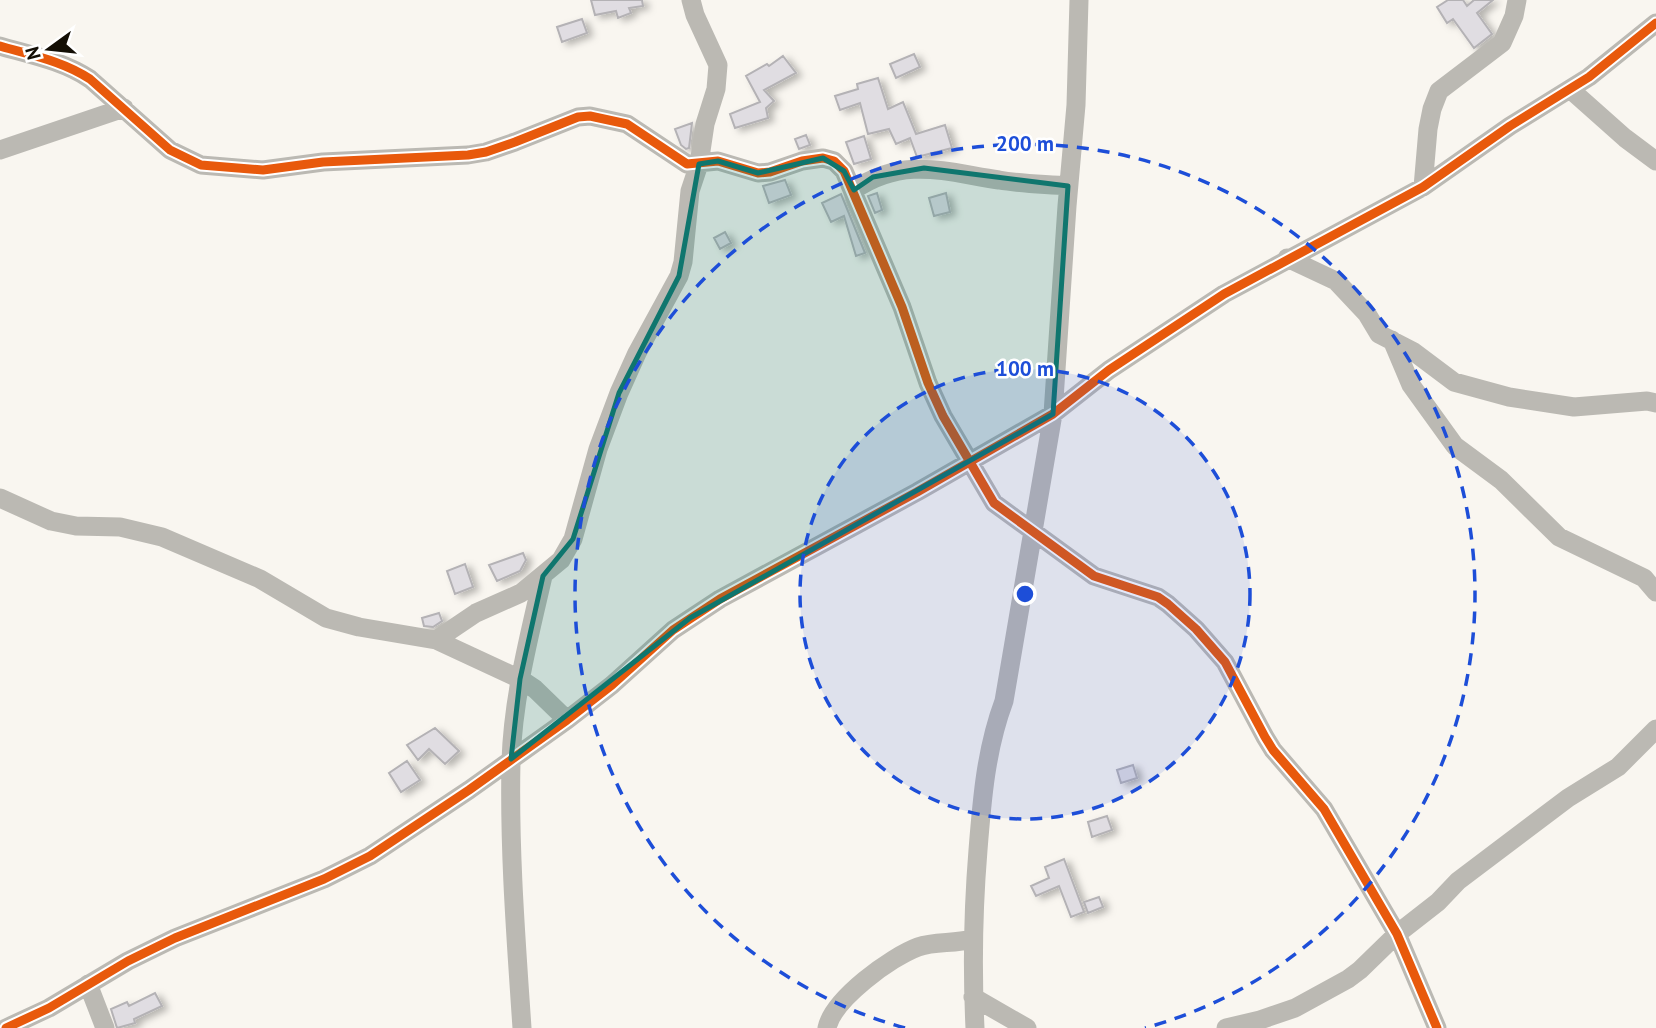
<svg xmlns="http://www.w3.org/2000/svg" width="1656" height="1028" font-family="'PT Sans',sans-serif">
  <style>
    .building { fill: #e0dde2; stroke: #b4b2b5; stroke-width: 2; filter: url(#shadow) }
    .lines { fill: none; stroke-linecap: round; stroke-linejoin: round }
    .minor { stroke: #bbb9b3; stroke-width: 19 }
    .cycleway-casing { stroke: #fff; stroke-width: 13 }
    .cycleway { stroke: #e8590c; stroke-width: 9 }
    .marked { fill: #0f766e; fill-opacity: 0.2; stroke: #0f766e; stroke-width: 5; stroke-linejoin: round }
    .ring { fill: none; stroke: #1d4ed8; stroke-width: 3.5; stroke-dasharray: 12 9 }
    .centre { fill: #1d4ed8; stroke: #fff; stroke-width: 3.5 }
    .ring-label { font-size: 21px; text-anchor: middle; font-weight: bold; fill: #1d4ed8; stroke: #fff; stroke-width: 5; stroke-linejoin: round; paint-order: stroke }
  </style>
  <defs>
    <filter id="shadow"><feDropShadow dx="5.5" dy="3" stdDeviation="3.5" flood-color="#0004"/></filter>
  </defs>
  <rect width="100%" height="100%" fill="#f9f6f0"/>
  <!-- building -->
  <path class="building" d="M591,0H642L643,6L629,8L631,13L618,18L616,11L595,15Z
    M1448,0H1463L1467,6L1474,0H1493L1477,13L1492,34L1474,48L1453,19L1447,23L1437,7Z
    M582,19L587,33L562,42L557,27Z
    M914,54L920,67L896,78L890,64Z
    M783,56L796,73L764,90L774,101L766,108L768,118L735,128L730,114L760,102L746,76L767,64L769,66Z
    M878,78L888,109L903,102L916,134L945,125L952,148L917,157L910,138L896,144L889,129L868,134L860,103L840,110L835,96L858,89L857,84Z
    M692,123L689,148L686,149L681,145L675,129Z
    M806,135L810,145L799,149L795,139Z
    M864,136L871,159L854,164L846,142Z
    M785,180L791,195L769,203L763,186Z
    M877,193L882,210L875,213L868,196Z
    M946,193L950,212L934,216L929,198Z
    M841,194L865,253L856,256L844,216L831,222L822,203Z
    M725,232L731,243L720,249L714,238Z
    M523,553L526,560L520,571L497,581L489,565Z
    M465,564L473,587L455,594L447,571Z
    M439,613L442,621L433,627L424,626L422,618Z
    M435,728L459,751L445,764L429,749L418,760L407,745Z
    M407,761L420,780L401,792L389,773Z
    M1133,765L1137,778L1121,783L1117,770Z
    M1107,816L1112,830L1092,837L1088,822Z
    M1064,859L1084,912L1071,917L1059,886L1036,896L1031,886L1049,878L1045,867Z
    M1099,897L1103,907L1088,913L1084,902Z
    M155,993L162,1006L134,1019L135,1023L117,1028L111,1009L127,1002L129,1006Z"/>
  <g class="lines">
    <!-- minor -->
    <path class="minor" d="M0,46C31,55 63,61 90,79L170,150L201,165L263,170L323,162L468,155L486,152L515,142L578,117L590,116L627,124L687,164L718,161L758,173L770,172L802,161L823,158L834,161L844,171L902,307L928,383L943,416L994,503L1094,576L1158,597L1168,604L1196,629L1225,662L1265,737L1273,750L1324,809L1397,934L1437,1028
      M1571,90L1625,138L1656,161
      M0,150L124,108
      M1423,187L1428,129L1432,109L1439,91L1502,43L1514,16L1517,0
      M854,190C904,156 945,172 999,180C1022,184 1045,184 1068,186
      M1287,258L1336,281L1367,314L1379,334L1414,352L1454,382L1509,397L1574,407L1647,401L1656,403
      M1392,340L1411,385L1455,446L1501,480L1559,537L1644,578L1656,592
      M0,498L51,521L76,526L120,527L162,537L260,579L326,618L359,627L436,640L520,679L535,689L567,720
      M436,640L476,613L521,593L561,560L573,539L598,449L619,393L637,353L679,276L683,262L690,191L699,164L705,124L716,89L718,65L695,15L691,0
      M88,984L105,1028
      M973,997L1027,1028
      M6,1028L49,1008L128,961L175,938L324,879L370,856L469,790L567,720L612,685L673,630L720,599L917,492L1053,414L1109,370L1224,294L1423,187L1510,126L1589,77L1656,23
      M522,1028C516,939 509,850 511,761C513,698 529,637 543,576
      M827,1028C833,999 891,957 918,947C935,941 954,944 972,939
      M975,1028C972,966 973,911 978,850C982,799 986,749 1004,701L1053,414L1067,206L1076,105L1079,0
      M1226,1028L1260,1020L1295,1008L1348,979L1360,970L1397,934L1438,902L1458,881L1568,798L1618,767L1656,729"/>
    <!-- cycleway casing -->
    <g class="cycleway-casing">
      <path id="cycleway" d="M0,46C31,55 63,61 90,79L170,150L201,165L263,170L323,162L468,155L486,152L515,142L578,117L590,116L627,124L687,164L718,161L758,173L770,172L802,161L823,158L834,161L844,171L902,307L928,383L943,416L994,503L1094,576L1158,597L1168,604L1196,629L1225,662L1265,737L1273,750L1324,809L1397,934L1437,1028
        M6,1028L49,1008L128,961L175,938L324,879L370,856L469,790L567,720L612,685L673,630L720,599L917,492L1053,414L1109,370L1224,294L1423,187L1510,126L1589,77L1656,23"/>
    </g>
    <!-- cycleway -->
    <use href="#cycleway" class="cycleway"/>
  </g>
  <!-- marked area -->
  <path class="marked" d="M823,158L844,171L854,190L873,177L924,168L1068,186L1053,414L690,618L511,759L520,679L543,576L573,539L619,393L679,276L699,164L718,161L758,173Z"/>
  <!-- distance rings -->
  <circle cx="1025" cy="594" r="225" fill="#1d4ed8" fill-opacity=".12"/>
  <g class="ring">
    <circle cx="1025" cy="594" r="225"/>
    <path d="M905 1028A450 450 0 1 1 1145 1028"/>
  </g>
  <circle cx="1025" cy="594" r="10" class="centre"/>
  <g class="ring-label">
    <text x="1025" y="151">200 m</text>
    <text x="1025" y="376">100 m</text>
  </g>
  <!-- north arrow -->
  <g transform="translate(49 49) rotate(255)" stroke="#ffffff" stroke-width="5" paint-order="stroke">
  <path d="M0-5L12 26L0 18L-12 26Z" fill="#130e05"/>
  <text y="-10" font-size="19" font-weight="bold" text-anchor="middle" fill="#130e05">N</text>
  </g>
</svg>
